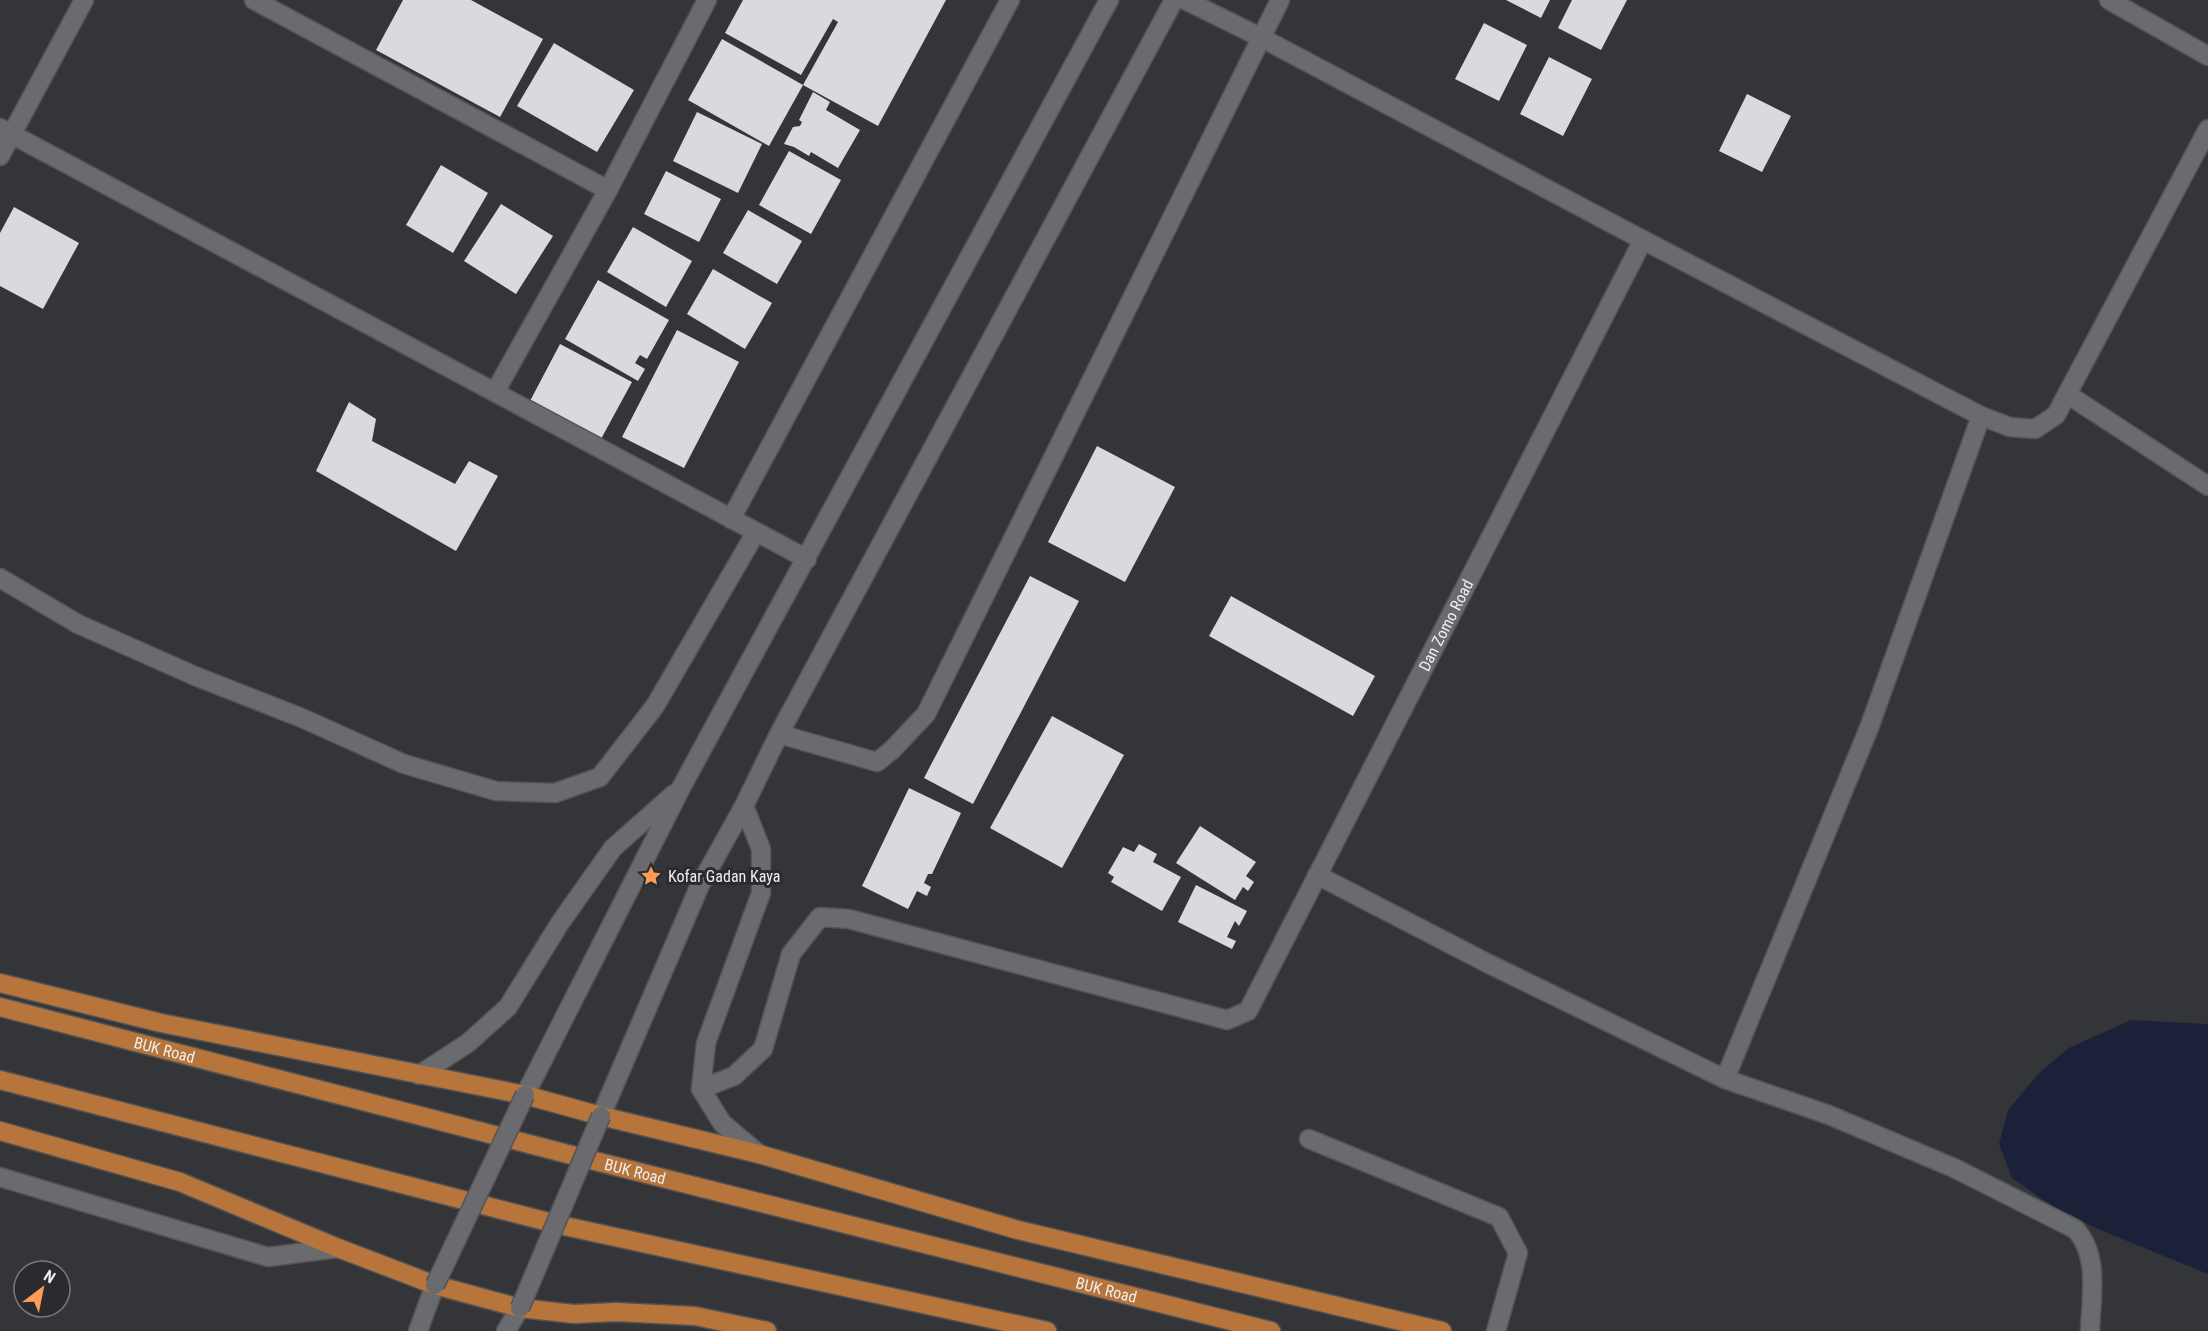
<svg xmlns="http://www.w3.org/2000/svg" width="2208" height="1331" font-family="'Roboto Condensed',sans-serif">
  <style>
    .water { fill: #1b2139 }
    .building { fill: #d9dade }
    .lines { fill: none; stroke-linecap: round; stroke-linejoin: round }
    .service-casing { stroke: #535355; stroke-width: 21 }
    .minor-casing { stroke: #535355; stroke-width: 21 }
    .secondary-casing { stroke: #535355; stroke-width: 21 }
    .primary-casing { stroke: #535355; stroke-width: 21 }
    .service { stroke: #6a6b6e; stroke-width: 18 }
    .minor { stroke: #6a6b6e; stroke-width: 18 }
    .secondary { stroke: #6a6b6e; stroke-width: 18 }
    .primary { stroke: #b7753c; stroke-width: 18 }
    .secondary-bridge-casing { stroke: #535355; stroke-width: 21; stroke-linecap: butt }
    .secondary-bridge { stroke: #6a6b6e; stroke-width: 18 }
    .labels { text-anchor: middle; stroke-width: 6; stroke-linejoin: round; paint-order: stroke }
    .street-label { font-size: 16px; fill: #eeeef0; stroke: #2a2b2e }
    .poi-label { font-size: 16px; fill: #eeeef0; stroke: #2a2b2e; text-anchor: start }
  </style>
  <rect width="100%" height="100%" fill="#343538"/>
  <!-- water -->
  <path class="water" d="M2131,1020L2208,1024V1274L2098,1229L2054,1207L2012,1178L1999,1144L2008,1110L2039,1073L2069,1048Z"/>
  <!-- building -->
  <path class="building" d="M403,0H471L543,39L500,117L376,50Z
    M743,0H946L878,126L803,85L838,22L833,19L801,75L725,33Z
    M1506,0H1550L1541,18Z
    M1572,0H1627L1601,50L1558,28Z
    M1484,23L1527,45L1499,101L1455,79Z
    M722,39L803,85L769,146L688,100Z
    M554,43L634,90L597,152L517,106Z
    M1549,57L1592,79L1563,136L1520,114Z
    M813,92L830,102L826,110L860,130L838,168L811,152L809,156L794,147L784,144L793,127L800,126L802,122L799,120Z
    M1747,94L1791,116L1762,172L1719,151Z
    M697,112L762,144L738,193L673,161Z
    M789,151L841,180L811,234L759,205Z
    M441,165L488,193L453,253L406,225Z
    M666,171L721,199L699,242L644,214Z
    M501,204L553,236L516,294L464,261Z
    M14,207L79,243L43,309L0,286V233Z
    M748,210L802,241L777,284L723,253Z
    M633,227L692,261L666,307L607,272Z
    M713,269L772,303L745,349L687,314Z
    M598,280L669,320L647,359L640,355L635,363L645,369L638,381L565,339Z
    M677,330L739,362L684,468L622,437Z
    M560,344L632,382L601,439L530,401Z
    M349,402L376,419L372,441L455,484L469,461L498,476L456,551L316,471Z
    M1097,446L1175,487L1125,582L1048,542Z
    M1030,576L1079,601L973,804L924,778Z
    M1231,596L1375,676L1353,716L1209,636Z
    M1052,716L1124,755L1062,868L990,828Z
    M909,788L961,813L932,874H928L924,883L931,887L927,896L917,891L908,909L862,886Z
    M1200,826L1256,862L1246,876L1254,882L1248,891L1243,887L1235,900L1176,863Z
    M1139,844L1157,854L1153,862L1181,877L1162,911L1111,882L1114,877L1108,873L1123,847L1134,852Z
    M1196,885L1247,911L1239,926L1235,921L1227,937L1236,941L1232,949L1178,922Z"/>
  <g class="lines">
    <!-- service casing -->
    <g class="service-casing">
      <path id="service" d="M731,519L1010,0
        M779,734L877,762L892,750L926,714L1280,0
        M1309,1139L1499,1217L1518,1253L1496,1331
        M0,1177L268,1257L338,1248"/>
    </g>
    <!-- minor casing -->
    <g class="minor-casing">
      <g id="minor">
        <path d="M254,0L608,190"/>
        <path d="M1185,0L1260,37L1643,240L1981,416L2010,427L2035,429L2056,415L2208,129"/>
        <path d="M2109,0L2208,56"/>
        <path d="M0,128L807,559"/>
        <path d="M0,156L84,0"/>
        <path d="M495,392L608,190L707,0"/>
        <path d="M2067,394L2208,486"/>
        <path d="M0,578L78,624L195,676L302,718L404,764L496,791L555,793L600,777L655,706L756,532"/>
        <path d="M1317,875L1487,963L1725,1079L1829,1115L1954,1168L2075,1229C2100,1255 2091,1298 2090,1331"/>
        <path d="M1725,1079L1869,728L1981,416"/>
        <path id="s1" d="M701,1089L734,1076L763,1049L791,954L820,917L849,919L1227,1020L1248,1011L1643,240"/>
      </g>
    </g>
    <!-- secondary casing -->
    <g class="secondary-casing">
      <path id="secondary" d="M744,806L761,849V893L706,1043L701,1089L722,1123L759,1154
        M419,1075L468,1043L508,1007L560,923L613,848L674,794
        M525,1095L682,786L1109,0
        M601,1116L700,885L744,806L779,734L1174,0
        M418,1331L435,1285
        M506,1331L520,1308"/>
    </g>
    <!-- primary casing -->
    <g class="primary-casing">
      <g id="primary">
        <path d="M0,983L161,1023L525,1095L601,1116L759,1154L1018,1230L1442,1331"/>
        <path id="s2" d="M0,1007L583,1158L1271,1331"/>
        <path d="M0,1080L560,1225L1047,1331"/>
        <path d="M0,1131L180,1182L338,1248L435,1285L520,1308L574,1314L616,1312L695,1316L767,1331"/>
      </g>
    </g>
    <!-- service -->
    <use href="#service" class="service"/>
    <!-- minor -->
    <use href="#minor" class="minor"/>
    <!-- secondary -->
    <use href="#secondary" class="secondary"/>
    <!-- primary -->
    <use href="#primary" class="primary"/>
    <!-- secondary-bridge casing -->
    <g class="secondary-bridge-casing">
      <path id="secondary-bridge" d="M435,1285L525,1095
        M520,1308L601,1116"/>
    </g>
    <!-- secondary-bridge -->
    <use href="#secondary-bridge" class="secondary-bridge"/>
  </g>
  <!-- icons -->
  <defs>
    <g id="sight-bare" transform="scale(1.62)"><path d="M0-6L1.8-2.2L6-1.7L2.9 1.2L3.7 5.4L0 3.3L-3.7 5.4L-2.9 1.2L-6-1.7L-1.8-2.2Z" fill="#fd9c56" stroke="#2a2b2e" stroke-width="2.5" paint-order="stroke"/></g>
  </defs>
  <g fill-rule="evenodd">
    <use href="#sight-bare" x="651" y="876"/>
  </g>
  <g class="labels">
    <!-- street labels -->
    <g class="street-label">
      <text dy="6" stroke="none"><textPath href="#s1" startOffset="1098">Dan Zomo Road</textPath></text>
      <text dy="6" stroke="none"><textPath href="#s2" startOffset="170">BUK Road</textPath></text>
      <text dy="6" stroke="none"><textPath href="#s2" startOffset="656">BUK Road</textPath></text>
      <text dy="6" stroke="none"><textPath href="#s2" startOffset="1142">BUK Road</textPath></text>
    </g>
    <!-- poi labels -->
    <g class="poi-label">
      <text x="668" y="882">Kofar Gadan Kaya</text>
    </g>
  </g>
  <!-- north arrow -->
  <g transform="translate(42 1289) rotate(32)"><circle r="28" fill="#2a2b2e" stroke="#78797c" stroke-width="1.5"/>
  <path d="M0-4.5L10 22L0 15L-10 22Z" fill="#fd9c56"/>
  <text y="-9" font-size="16" font-weight="bold" text-anchor="middle" fill="#eeeef0">N</text>
  </g>
</svg>
